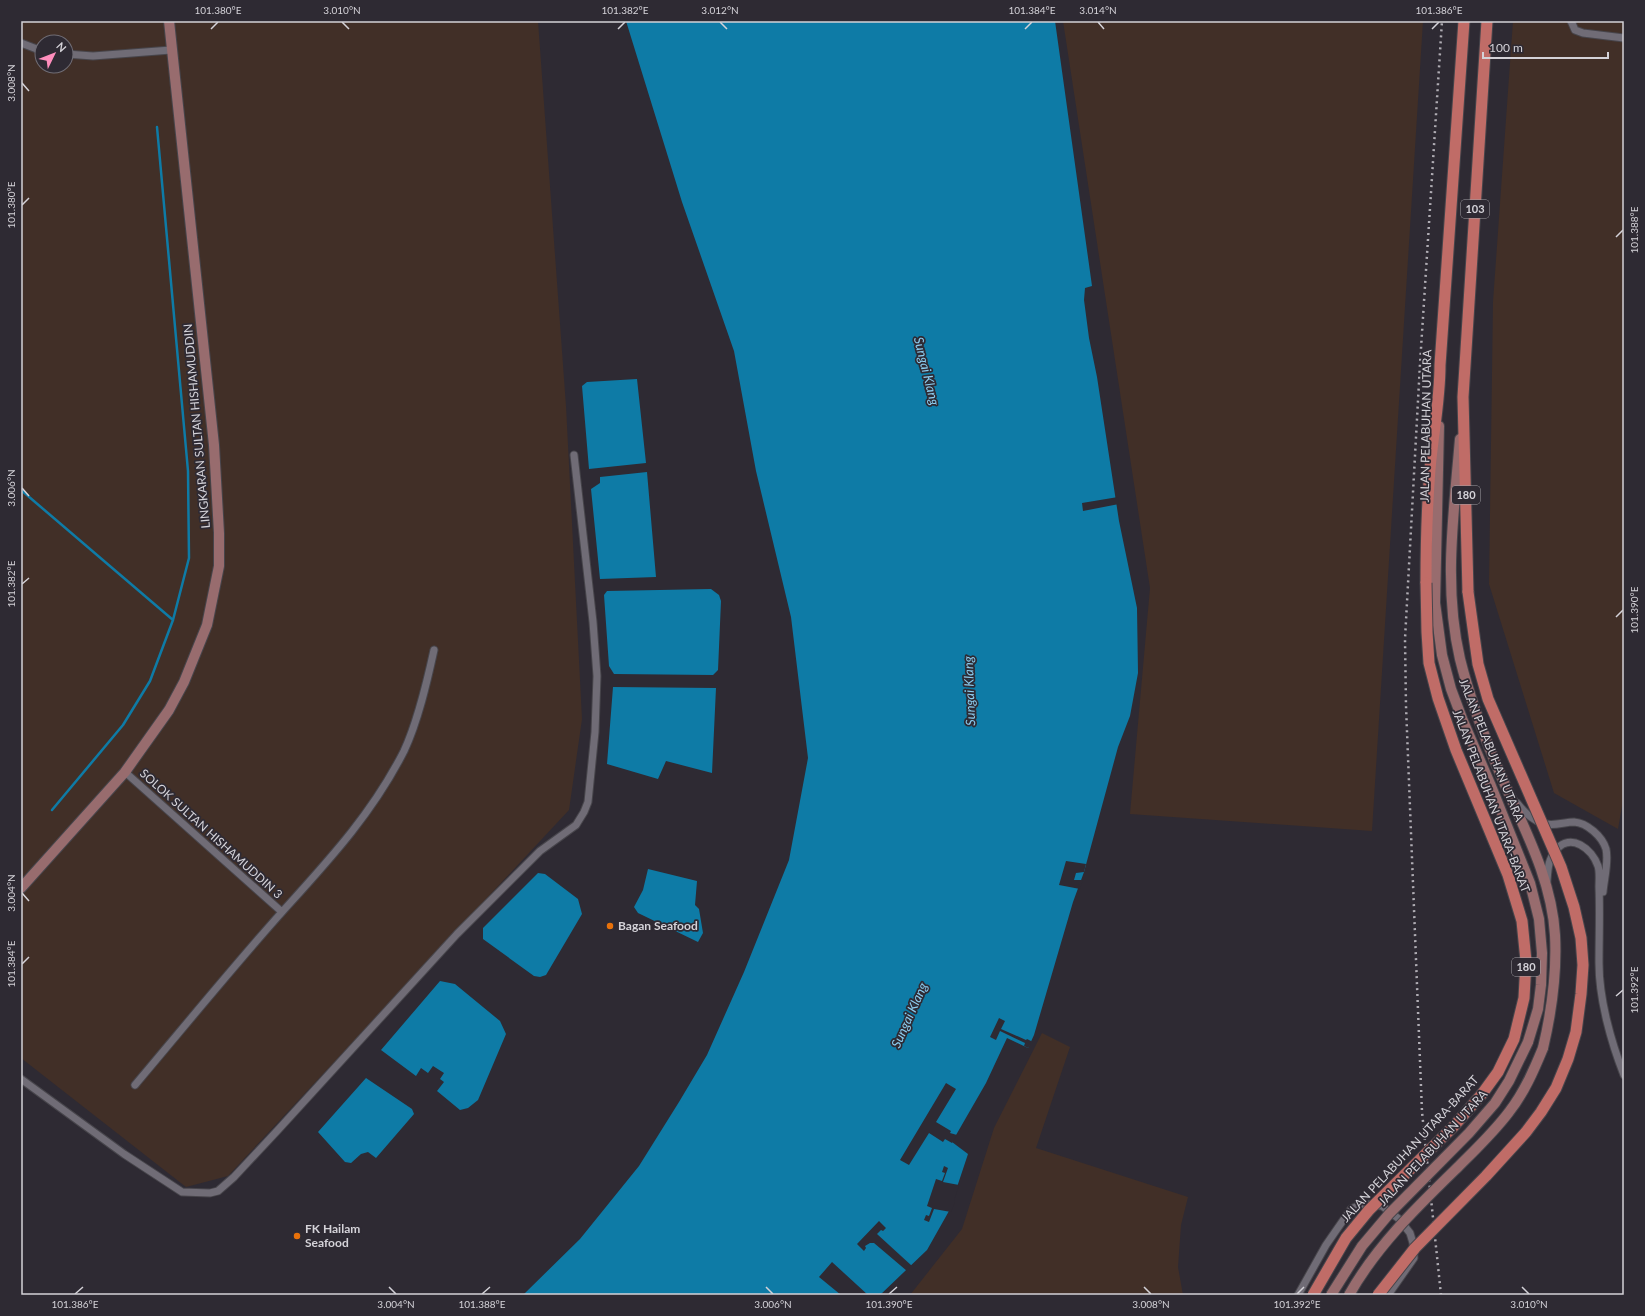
<svg xmlns="http://www.w3.org/2000/svg" width="1645" height="1316" font-family="Lato,sans-serif">
  <style>
    .industrial { fill: #412f27; fill-rule: evenodd }
    .water { fill: #0e7ba6 }
    .pier { fill: #2e2a33 }
    .lines { fill: none; stroke-linecap: round; stroke-linejoin: round }
    .stream { stroke: #0e7ba6; stroke-width: 2.5 }
    .street-casing { stroke: #47454b; stroke-width: 9 }
    .secondary-casing { stroke: #47454b; stroke-width: 12 }
    .primary-casing { stroke: #47454b; stroke-width: 13 }
    .street { stroke: #706c76; stroke-width: 7 }
    .secondary { stroke: #986c6e; stroke-width: 10 }
    .primary { stroke: #c06c67; stroke-width: 11 }
    .rail { stroke: #b0adb4; stroke-width: 2.5; stroke-dasharray: 2 4; stroke-linecap: butt }
    .secondary-bridge-casing { stroke: #47454b; stroke-width: 12; stroke-linecap: butt }
    .primary-bridge-casing { stroke: #47454b; stroke-width: 13; stroke-linecap: butt }
    .secondary-bridge { stroke: #986c6e; stroke-width: 10 }
    .primary-bridge { stroke: #c06c67; stroke-width: 11 }
    .ticks { fill: none; stroke: #d4d2d8; stroke-width: 1.5 }
    .food-dot { fill: #e8710a; stroke: #2e2a33; stroke-width: 1.5 }
    .labels { text-anchor: middle; stroke-width: 3.5; stroke-linejoin: round; paint-order: stroke }
    .shield { fill: #2e2a33; stroke: #a2a0a6; stroke-width: 1 }
    .shield-label { font-size: 11px; font-weight: bold; fill: #d4d2d8 }
    .street-label { font-size: 12px; fill: #d4d2d8; stroke: #2e2a33 }
    .poi-label { font-size: 12px; font-weight: bold; fill: #d4d2d8; stroke: #2e2a33; text-anchor: start }
    .water-label { font-size: 13px; font-style: italic; fill: #8ccef1; stroke: #2e2a33 }
    .neatline { fill: none; stroke: #d4d2d8; stroke-width: 1.5 }
    .ticks-label { font-size: 10px; text-anchor: middle; fill: #d4d2d8 }
  </style>
  <rect width="100%" height="100%" fill="#2e2a33"/>
  <!-- industrial -->
  <path class="industrial" d="M21,21H538L566,406L582,719L569,810L228,1176L186,1187L21,1058ZM42,42H66V66H42Z
    M1063,21H1423L1372,831L1130,814L1150,588Z
    M1513,21H1624V795L1618,829L1554,793L1489,584L1493,302Z
    M1042,1033L1070,1047L1036,1148L1188,1197L1181,1225L1178,1267L1183,1295H910L962,1229L994,1128Z"/>
  <!-- water -->
  <path class="water" d="M626,21H1055L1092,286L1085,288L1084,300L1089,338L1097,377L1119,521L1137,608L1138,673L1130,716L1118,747L1084,872L1073,902L1034,1035L1028,1048L1007,1038L986,1083L952,1142L968,1154L949,1211L927,1250L880,1295H523L580,1239L639,1166L679,1102L707,1055L744,972L789,860L808,758L791,617L756,471L734,351L682,202Z
    M637,379L646,463L589,469L582,386L587,382Z
    M647,472L656,577L600,579L591,489L600,483V477Z
    M711,589L719,595L721,601L718,670L713,675L614,674L609,666L604,595L607,591Z
    M613,687L716,688L712,773L666,761L658,779L607,764Z
    M648,869L697,881L695,905L699,909L703,933L698,942L638,913L634,907L643,890Z
    M538,873L545,874L578,899L582,914L546,975L540,977L534,976L483,939V928Z
    M440,981L455,984L500,1021L506,1034L478,1100L468,1108L460,1110L437,1091L444,1082L440,1079L444,1073L433,1066L428,1073L421,1068L416,1076L381,1050Z
    M366,1078L412,1109L414,1114L376,1158L368,1152L361,1154L351,1163L345,1162L318,1132Z"/>
  <!-- pier -->
  <path class="pier" d="M1118,497L1119,504L1083,511L1082,503Z
    M1066,861L1086,864L1084,872L1076,873L1074,880H1083L1080,889L1059,885Z
    M999,1018L1005,1021L1001,1029L1026,1040L1027,1039L1031,1041V1046L1030,1045L1028,1048L1024,1046L1025,1043L1000,1031L996,1040L990,1037Z
    M946,1083L956,1089L936,1122L951,1131L950,1133L957,1135L952,1143L945,1139L943,1142L929,1133L909,1165L900,1160Z
    M944,1166L948,1168L943,1182L959,1185L954,1201L955,1202L951,1212L934,1209L929,1222L924,1220L926,1215L929,1216L932,1208L927,1206L936,1179L942,1181L945,1173L942,1172Z
    M879,1221L886,1228L883,1231L881,1230L877,1234L912,1266L907,1271L874,1243H870L865,1246L866,1248L864,1251L857,1244Z
    M832,1262L868,1295H841L819,1277Z"/>
  <g class="lines">
    <!-- stream -->
    <path class="stream" d="M21,490L173,620
      M52,810L123,725L150,681L173,620L189,558L188,471L157,127"/>
    <!-- street casing -->
    <g class="street-casing">
      <path id="street" d="M1571,21L1575,30L1583,33L1624,38
        M21,43L42,51
        M66,54L93,56L171,50
        M125,772L282,912
        M1517,803C1524,812 1534,822 1546,824C1555,826 1565,822 1574,822C1587,823 1602,836 1606,849C1609,862 1604,879 1603,892
        M1547,881C1548,869 1548,860 1556,850C1571,832 1592,849 1598,866C1600,872 1599,880 1599,887C1600,912 1599,938 1599,963C1599,999 1611,1042 1624,1075
        M21,1079L124,1154L182,1192L210,1193L218,1191L234,1177L277,1131L457,934L540,851L576,825L584,812L588,802L595,732L597,676L593,622L574,455
        M135,1085C184,1027 232,968 282,912C329,860 372,814 404,751C418,721 427,682 434,650
        M1298,1295L1326,1245L1351,1209L1363,1204L1382,1206L1399,1219L1410,1233L1413,1243L1414,1258L1388,1295"/>
    </g>
    <!-- secondary casing -->
    <g class="secondary-casing">
      <path id="secondary" d="M1439,426L1435,603L1442,655L1451,689L1463,721L1491,786L1530,883L1539,919L1542,953L1541,985L1538,1009L1528,1042
        M1460,439C1454,512 1443,586 1460,659C1471,703 1488,747 1507,789C1528,836 1552,883 1555,935C1557,974 1552,1010 1543,1048
        M21,888L125,772L169,710L184,682L207,625L219,566V533L214,445L169,21"/>
    </g>
    <!-- primary casing -->
    <g class="primary-casing">
      <path id="primary" d="M1426,583C1426,545 1427,507 1430,469C1433,434 1440,400 1440,365L1464,21
        M1468,592L1463,397L1487,21"/>
    </g>
    <!-- street -->
    <use href="#street" class="street"/>
    <!-- secondary -->
    <use href="#secondary" class="secondary"/>
    <!-- primary -->
    <use href="#primary" class="primary"/>
    <!-- rail -->
    <path class="rail" d="M1441,1295L1422,1112L1406,706L1405,639L1420,364L1442,21"/>
    <!-- secondary-bridge casing -->
    <g class="secondary-bridge-casing">
      <path id="secondary-bridge" d="M1331,1295L1362,1246L1389,1214L1469,1133L1495,1103L1509,1081L1528,1042
        M1349,1295C1377,1245 1419,1205 1459,1166C1477,1148 1494,1132 1509,1112C1524,1093 1534,1070 1543,1048"/>
    </g>
    <!-- primary-bridge casing -->
    <g class="primary-bridge-casing">
      <path id="primary-bridge" d="M1313,1295L1346,1238L1369,1210L1454,1126L1482,1094L1498,1072L1514,1039L1524,998L1526,961L1522,921L1508,875L1456,750L1438,698L1429,663L1427,632L1426,583
        M1378,1295L1415,1248L1486,1176L1526,1132L1541,1112L1556,1088L1568,1059L1576,1032L1581,994L1583,965L1581,938L1574,907L1561,867L1488,699L1478,664L1468,592"/>
    </g>
    <!-- secondary-bridge -->
    <use href="#secondary-bridge" class="secondary-bridge"/>
    <!-- primary-bridge -->
    <use href="#primary-bridge" class="primary-bridge"/>
  </g>
  <!-- ticks -->
  <path class="ticks" d="M342,22L349,29M720,22L727,29M1098,22L1104,29M211,29L218,22M618,29L625,22M1025,29L1032,22M1432,29L1439,22M22,83L29,91M22,205L29,198M1616,237L1623,230M22,488L29,496M22,584L29,578M1616,617L1623,610M22,893L29,901M22,964L29,957M1616,996L1623,990M389,1287L396,1294M766,1287L773,1294M1144,1287L1151,1294M1522,1287L1529,1294M75,1294L83,1287M482,1294L490,1287M889,1294L897,1287M1297,1294L1304,1287"/>
  <!-- markers -->
  <g class="food-dot">
    <circle cx="610" cy="926" r="4"/>
    <circle cx="297" cy="1236" r="4"/>
  </g>
  <g class="labels">
    <!-- shield labels -->
    <g class="shield">
      <rect x="1461" y="200" width="28" height="18" rx="3"/>
      <rect x="1452" y="486" width="28" height="18" rx="3"/>
      <rect x="1512" y="958" width="28" height="18" rx="3"/>
    </g>
    <g class="shield-label">
      <text x="1475" y="213">103</text>
      <text x="1466" y="499">180</text>
      <text x="1526" y="971">180</text>
    </g>
    <!-- street labels -->
    <g class="street-label">
      <text transform="translate(197 426) rotate(-95)" y="4">LINGKARAN SULTAN HISHAMUDDIN</text>
      <text transform="translate(1426 426) rotate(-89)" y="4">JALAN PELABUHAN UTARA</text>
      <text transform="translate(1491 750) rotate(68)" y="4">JALAN PELABUHAN UTARA</text>
      <text transform="translate(1491 801) rotate(69)" y="4">JALAN PELABUHAN UTARA-BARAT</text>
      <text transform="translate(211 834) rotate(42)" y="4">SOLOK SULTAN HISHAMUDDIN 3</text>
      <text transform="translate(1433 1148) rotate(-47)" y="4">JALAN PELABUHAN UTARA</text>
      <text transform="translate(1410 1149) rotate(-47)" y="4">JALAN PELABUHAN UTARA-BARAT</text>
    </g>
    <!-- poi labels -->
    <g class="poi-label">
      <text x="618" y="930">Bagan Seafood</text>
      <text x="305" y="1233">FK Hailam<tspan x="305" dy="14">Seafood</tspan></text>
    </g>
    <!-- water labels -->
    <g class="water-label">
      <text transform="translate(927 371) rotate(76)" y="5">Sungai Klang</text>
      <text transform="translate(969 691) rotate(-92)" y="5">Sungai Klang</text>
      <text transform="translate(909 1015) rotate(-66)" y="5">Sungai Klang</text>
    </g>
  </g>
  <!-- border -->
  <rect width="1645" height="1316" fill="none" stroke="#2e2a33" stroke-width="44"/>
  <!-- north arrow -->
  <g transform="translate(54 54) rotate(47)"><circle r="19" fill="#2e2a33" stroke="#706d75"/>
  <path d="M0-3L7 15L0 10L-7 15Z" fill="#fe8ebd"/>
  <text y="-6" font-size="11" font-weight="bold" text-anchor="middle" fill="#d4d2d8">N</text>
  </g>
  <!-- scale -->
  <path d="M1483 52v6h125v-6" fill="none" stroke="#d4d2d8" stroke-width="2"/>
  <text x="1489" y="52" font-size="12" fill="#d4d2d8" stroke="#2e2a33" stroke-width="3" paint-order="stroke">100 m</text>
  <rect x="22" y="22" width="1601" height="1272" class="neatline"/>
  <g class="ticks-label">
    <text x="218" y="14">101.380°E</text>
    <text x="342" y="14">3.010°N</text>
    <text x="625" y="14">101.382°E</text>
    <text x="720" y="14">3.012°N</text>
    <text x="1032" y="14">101.384°E</text>
    <text x="1098" y="14">3.014°N</text>
    <text x="1439" y="14">101.386°E</text>
    <text transform="translate(11 83) rotate(-90)" y="4">3.008°N</text>
    <text transform="translate(11 205) rotate(-90)" y="4">101.380°E</text>
    <text transform="translate(1634 230) rotate(-90)" y="4">101.388°E</text>
    <text transform="translate(11 488) rotate(-90)" y="4">3.006°N</text>
    <text transform="translate(11 584) rotate(-90)" y="4">101.382°E</text>
    <text transform="translate(1634 610) rotate(-90)" y="4">101.390°E</text>
    <text transform="translate(11 893) rotate(-90)" y="4">3.004°N</text>
    <text transform="translate(11 964) rotate(-90)" y="4">101.384°E</text>
    <text transform="translate(1634 990) rotate(-90)" y="4">101.392°E</text>
    <text x="75" y="1308">101.386°E</text>
    <text x="396" y="1308">3.004°N</text>
    <text x="482" y="1308">101.388°E</text>
    <text x="773" y="1308">3.006°N</text>
    <text x="889" y="1308">101.390°E</text>
    <text x="1151" y="1308">3.008°N</text>
    <text x="1297" y="1308">101.392°E</text>
    <text x="1529" y="1308">3.010°N</text>
  </g>
</svg>
